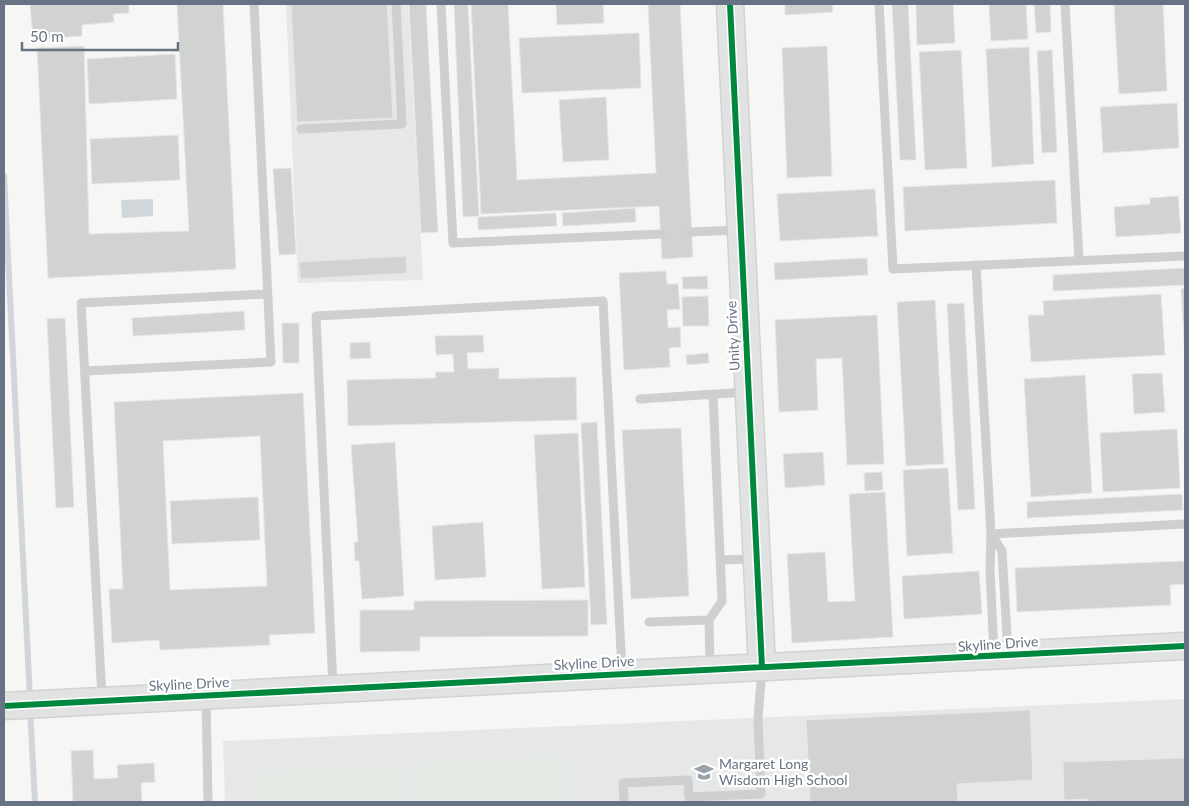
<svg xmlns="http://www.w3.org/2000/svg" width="1189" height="806" font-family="Lato,sans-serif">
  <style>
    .built { fill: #e6e7e7 }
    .green { fill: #e5e9e3 }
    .water { fill: #d0d6da }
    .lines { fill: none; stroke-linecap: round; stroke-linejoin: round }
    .stream { stroke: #d0d6da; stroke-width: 6 }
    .building { fill: #d1d2d2; stroke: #e6e6e4; fill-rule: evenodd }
    .secondary-casing { stroke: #d2d2d3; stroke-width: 29 }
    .lane { stroke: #cecfd0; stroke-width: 9 }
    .secondary { stroke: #e1e2e2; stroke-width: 26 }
    .cycleway-casing { stroke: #fff; stroke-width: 9 }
    .cycleway { stroke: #00873e; stroke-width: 6 }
    .labels { text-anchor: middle; stroke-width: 5; stroke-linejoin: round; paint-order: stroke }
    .street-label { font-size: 14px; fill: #677384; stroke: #fff }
    .poi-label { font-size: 14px; fill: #677384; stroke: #fff; text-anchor: start }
  </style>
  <rect width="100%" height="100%" fill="#f6f6f5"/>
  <!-- built -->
  <path class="built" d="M286,4H408L423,280L298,283Z
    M1185,699V802H225L223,741Z"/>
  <!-- green -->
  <path class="green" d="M566,757L568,802H420L418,763Z
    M404,766L405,802H257L256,773Z"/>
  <!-- water -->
  <path class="water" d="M153,199V216L122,218L121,200Z"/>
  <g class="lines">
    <!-- stream -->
    <path class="stream" d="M4,176L30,699
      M30,709L35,802"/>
  </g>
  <!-- building -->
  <path class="building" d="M30,4H129V13L113,14L114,22L82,25V36L33,40Z
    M177,4H223L236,269L48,278L37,48L84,46L89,234L189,231Z
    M291,4H387L393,118L297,122Z
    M409,4H426L438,232L421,233Z
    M454,4H468L479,216L463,217Z
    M471,4H508L517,180L656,173L648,4H680L693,257L662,259L659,206L481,214Z
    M556,4H603L604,23L557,25Z
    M785,4H832L833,12L785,15Z
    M892,4H908L916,160H900Z
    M916,4H953L955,43L917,45Z
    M989,4H1026L1028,39L991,41Z
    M1034,4H1050L1051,32L1036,33Z
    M1114,4H1163L1167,91L1119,94Z
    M639,33L641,88L522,93L519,38Z
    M827,46L832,176L787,178L782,48Z
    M1029,47L1034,164L992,167L986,49Z
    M961,50L967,168L925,170L919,52Z
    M1052,50L1057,152L1042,153L1037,51Z
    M175,54L177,99L89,104L87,59Z
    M606,97L609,160L563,162L559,100Z
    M1177,103L1179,148L1103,153L1100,107Z
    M178,135L180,180L92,184L90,139Z
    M291,168L296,254L279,255L273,169Z
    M1055,180L1057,223L905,231L903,187Z
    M875,189L878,236L780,241L777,194Z
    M1178,196L1181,233L1116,237L1114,207L1150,204V198Z
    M635,208L636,222L563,226L562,213Z
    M556,213L557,226L478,230V217Z
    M406,256L407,273L301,279L299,262Z
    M867,258L868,275L775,280L774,263Z
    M1185,268V285L1053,291V275Z
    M666,271L667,284H678L680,309L667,310L668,328L680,327L681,347L669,348L670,367L624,370L619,273Z
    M707,276L708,289H683L682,277Z
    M1185,288V356L1181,289Z
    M1161,294L1165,355L1031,362L1028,315H1044L1043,301Z
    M708,296L709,326H683L682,297Z
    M935,300L944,464L906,466L897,302Z
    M964,303L975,509L958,510L947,304Z
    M244,311L245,330L133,336L132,318Z
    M877,315L884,464L847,465L842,358L816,359L818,410L779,412L775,320Z
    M65,318L74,507L56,508L47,319Z
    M282,323H299V363H283Z
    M483,335L484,352L467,353L468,369L499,368V379L576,377L577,420L348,426L347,380L436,378L435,372H454L453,354L436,355L435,336Z
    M370,342L371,358L350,359V343Z
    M708,353L709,363L687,365L686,355Z
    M1162,373L1165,412L1134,414L1132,374Z
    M1085,375L1092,493L1031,497L1024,379Z
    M303,393L315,633L269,635L270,645L160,650L159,640L112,643L109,589H123L114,402ZM260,436L267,586L170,590L163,441Z
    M597,422L607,624L591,625L581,423Z
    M681,428L689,596L631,599L622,430Z
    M1177,429L1180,488L1103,492L1100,433Z
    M578,433L585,587L542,589L534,435Z
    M395,442L404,596L362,599L359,561H355L354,542H358L351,445Z
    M823,452L825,485L785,488L783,454Z
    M948,468L953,553L907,556L903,470Z
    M882,472L883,490L865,491L864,473Z
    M885,492L893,637L792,643L787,554L825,552L828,602L855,601L849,494Z
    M1182,494L1183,510L1027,518V502Z
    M258,497L260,540L172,544L170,501Z
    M483,522L486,577L435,580L432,526Z
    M1184,561L1185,584L1170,585L1171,605L1017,612L1015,568Z
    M979,571L982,614L904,619L902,576Z
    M588,600V636L420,637V651L360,652V610H414V601Z
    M1030,710L1033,780L957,784L958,802H810L806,720Z
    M93,750L94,779L118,778L117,765L154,763L155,782L141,783L142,802H73L71,751Z
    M1185,758V802H1089L1088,799L1064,800L1063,762Z"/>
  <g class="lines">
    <!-- secondary casing -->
    <g class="secondary-casing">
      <path id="secondary" d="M730,4L762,667
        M4,706C397,683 792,668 1185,646"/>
    </g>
    <!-- lane -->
    <path class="lane" d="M441,4L453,243L661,234
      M879,4L893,269L1185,256
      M1065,4L1079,260
      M301,129L402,124L396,4
      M691,232L739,230
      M976,265L991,534L990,570L994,654
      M85,371L271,362L254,4
      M640,399L747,392
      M991,534L1185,524
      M991,534L1002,551L1008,653
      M720,560L754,559
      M649,622L709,620
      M710,668L709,620L722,601L713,395
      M333,687L316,316L603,301L622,671
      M206,696L208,802
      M102,698L81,303L267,294
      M624,802L623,783L688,780L689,797L761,794L758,718L762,669"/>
    <!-- secondary -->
    <use href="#secondary" class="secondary"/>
    <!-- cycleway casing -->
    <g class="cycleway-casing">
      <path id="cycleway" d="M730,4L762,667
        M4,706C397,683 792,668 1185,646"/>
    </g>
    <!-- cycleway -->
    <use href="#cycleway" class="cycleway"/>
  </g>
  <!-- icons -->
  <defs>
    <g id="school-bare" transform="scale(1.5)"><path d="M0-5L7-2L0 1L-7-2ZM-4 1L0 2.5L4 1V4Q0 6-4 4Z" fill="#99a1ac" stroke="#fff" stroke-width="2.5" paint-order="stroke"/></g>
  </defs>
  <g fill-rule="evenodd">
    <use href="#school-bare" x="704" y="772"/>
  </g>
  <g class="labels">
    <!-- street labels -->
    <g class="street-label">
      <text transform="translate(733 336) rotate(-93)" y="5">Unity Drive</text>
      <text transform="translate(998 644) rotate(-4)" y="5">Skyline Drive</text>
      <text transform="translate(594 663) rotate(-3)" y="5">Skyline Drive</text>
      <text transform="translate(189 684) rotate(-3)" y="5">Skyline Drive</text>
    </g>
    <!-- poi labels -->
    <g class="poi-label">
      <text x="719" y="769">Margaret Long<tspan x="719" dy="16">Wisdom High School</tspan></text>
    </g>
  </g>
  <!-- border -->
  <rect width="1189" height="806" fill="none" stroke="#677384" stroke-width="10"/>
  <!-- scale -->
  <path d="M22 42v8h156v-8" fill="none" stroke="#677384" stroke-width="2.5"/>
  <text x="30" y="42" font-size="15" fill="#677384" stroke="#ffffff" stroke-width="4" paint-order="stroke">50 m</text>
</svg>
